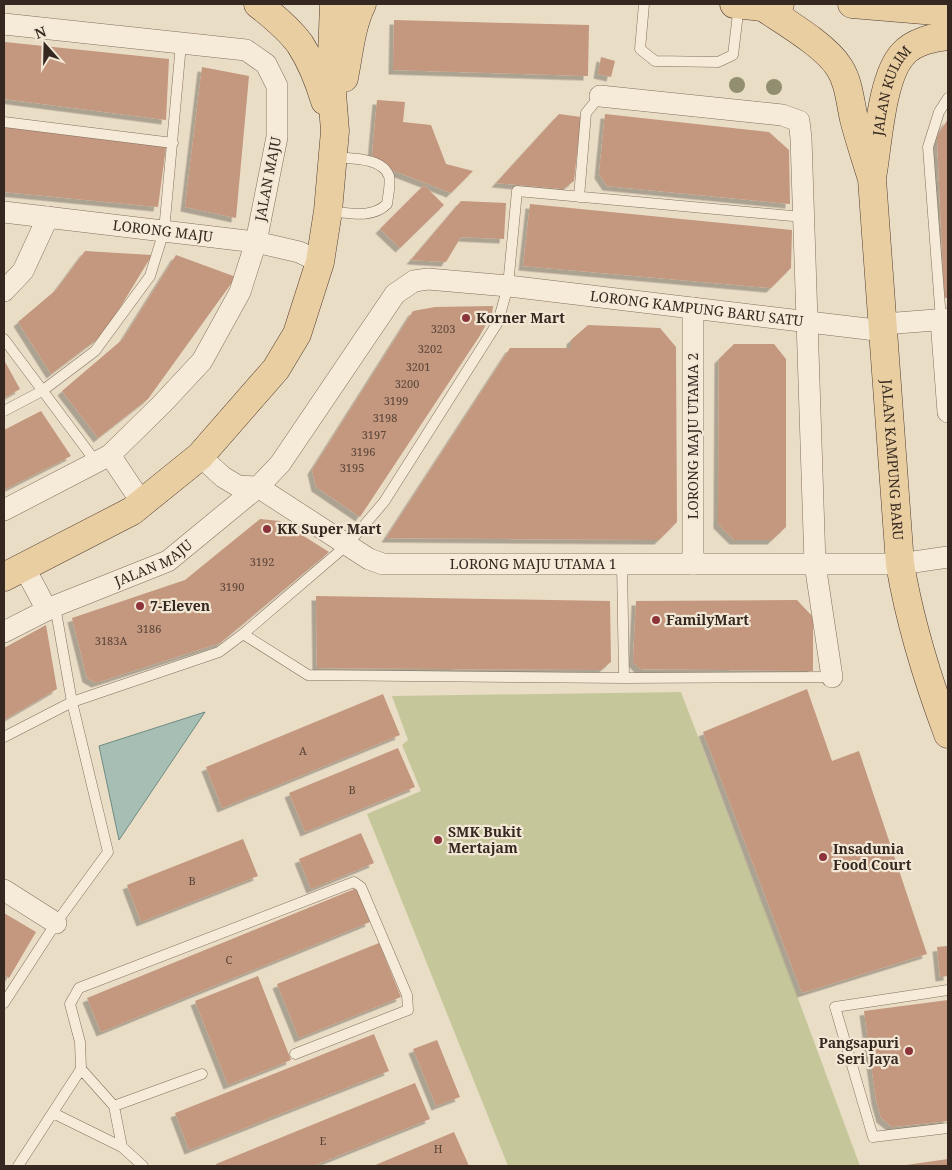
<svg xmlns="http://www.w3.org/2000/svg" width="952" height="1170" font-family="'Noto Serif',serif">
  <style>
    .green { fill: #c5c79b }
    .water { fill: #a7beb5; stroke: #6e8b82 }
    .building { fill: #c4977f; filter: url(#shadow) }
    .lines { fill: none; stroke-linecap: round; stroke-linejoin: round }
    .lane-casing { stroke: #836f5d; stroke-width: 11 }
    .street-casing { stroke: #836f5d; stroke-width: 22 }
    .primary-casing { stroke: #523e31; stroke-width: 29 }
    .lane { stroke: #f5ebd8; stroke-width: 10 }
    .street { stroke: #f5ebd8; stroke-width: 21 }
    .primary { stroke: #e9cea1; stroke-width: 28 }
    .tree { fill: #918f6f }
    .poi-dot { fill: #8d333a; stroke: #f2e7d4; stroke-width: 2 }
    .labels { text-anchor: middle; stroke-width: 4.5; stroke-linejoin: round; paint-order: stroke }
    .number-label { font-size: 11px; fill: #594438 }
    .street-label { font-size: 14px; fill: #352820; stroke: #f2e7d4 }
    .poi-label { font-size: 14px; font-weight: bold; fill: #352820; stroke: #f2e7d4; text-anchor: start }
  </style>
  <defs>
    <filter id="shadow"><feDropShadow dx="-4.5" dy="4.5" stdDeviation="0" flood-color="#0004"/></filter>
  </defs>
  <rect width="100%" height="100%" fill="#eaddc6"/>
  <!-- green -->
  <path class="green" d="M681,692L799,1001L860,1166H508L367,814L421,791L402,745L408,740L392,696Z"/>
  <!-- water -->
  <path class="water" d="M205,712L119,840L99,746Z"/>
  <!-- building -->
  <path class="building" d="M394,20L589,25L588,76L393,70Z
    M5,42L169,59L166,120L4,99Z
    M601,57L615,61L611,77L598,74Z
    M202,67L249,76L236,218L185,207Z
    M377,100L405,102L403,122L431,125L446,164L473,171L451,193L389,169L372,155Z
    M559,114L581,117L574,181L563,189L496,183Z
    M605,114L769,132L789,150L790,204L607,186L599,174Z
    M948,119V298H944L937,136Z
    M4,126L166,147L158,207L4,192Z
    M424,185L444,205L400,248L380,229Z
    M461,201L506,203L504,239L461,237L446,262L411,260Z
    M530,204L792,230L791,268L771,288L523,266Z
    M85,251L152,255L104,334L51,374L18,322L56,290Z
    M176,255L236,277L148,399L98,438L62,391L123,339Z
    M493,306L492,314L479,337L360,517L316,487L312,470L413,311L435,307Z
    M588,325L660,328L676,347L677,522L659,540L386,538L510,348H571V340Z
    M734,344H774L786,359V527L772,540H734L718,524L719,359Z
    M4,360L20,389L4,398Z
    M41,411L71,456L4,490V430Z
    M260,519L280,521L329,552L220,643L96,683L87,678L72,618L185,580Z
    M316,596L610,601L611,662L601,670L317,668Z
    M797,600L813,617V671L640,669L633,662L636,601Z
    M46,625L57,689L4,720V648Z
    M807,689L832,761L859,751L927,954L802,993L703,732Z
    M383,694L400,735L222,808L206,767Z
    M398,748L415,787L305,832L289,793Z
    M361,833L374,863L311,889L299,859Z
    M243,839L258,876L141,922L127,885Z
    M357,888L370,922L101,1032L87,998Z
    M4,913L36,932L9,978L4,975Z
    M379,943L401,997L299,1038L277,984Z
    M948,946V976L940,977L937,947Z
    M258,976L291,1060L228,1085L195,1001Z
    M948,1000V1121L892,1127L881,1118L876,1100L864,1011Z
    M374,1034L389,1071L189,1150L175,1113Z
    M437,1040L460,1097L436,1106L413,1049Z
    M415,1083L430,1119L313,1166H217L216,1164Z
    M454,1132L469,1166H373Z
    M948,1159V1166H906V1165Z"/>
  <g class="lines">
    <!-- lane casing -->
    <g class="lane-casing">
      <path id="lane" d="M644,4L640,49L655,61L718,62L733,55L739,5
        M4,122L173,143
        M579,197L586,113L600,96
        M329,211C349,213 372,219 387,204C388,196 391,183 389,176C382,157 351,159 334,157
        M941,320L928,147L939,112L948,98
        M4,339L96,462
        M4,411L42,391L95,351L150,276L164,231L181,44
        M622,564L624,678
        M243,634L308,675L624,678L832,677
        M4,737L72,702L219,652L243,634L347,545L384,502L498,322L508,286L517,191L803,217
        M948,990L835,1007L873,1137L948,1128
        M4,1003L56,923L108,852L72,702L55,606
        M81,1069L114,1106
        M53,1113L122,1147L143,1166
        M122,1147L114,1106L202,1074
        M18,1166L81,1069L80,1042L70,1004L79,988L354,882L361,887L407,995L408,1010L295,1054"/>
    </g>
    <!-- street casing -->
    <g class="street-casing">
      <g id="street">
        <path d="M4,24L246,50L266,64L277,86V137L256,242L240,292L202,361L162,404L110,455L4,510"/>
        <path d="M600,96L782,115L799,121L801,138L815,564L832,677"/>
        <path id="s1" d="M4,212L256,242L299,252L320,262"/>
        <path d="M4,291L23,271L48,217"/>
        <path d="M941,320L948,412"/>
        <path d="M884,324L948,319"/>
        <path d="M110,455L142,503"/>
        <path id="s2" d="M200,456L223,477L238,486L258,487L369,559L383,564H900L948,557"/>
        <path d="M693,564V308"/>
        <path d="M24,567L47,610"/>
        <path id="s3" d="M4,632L55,606L168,561L258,487L280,464L395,294L414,281L428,279L508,286L884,331"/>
        <path d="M4,890L56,923"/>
      </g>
    </g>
    <!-- primary casing -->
    <g class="primary-casing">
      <g id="primary">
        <path d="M258,4C272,15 289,29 300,44C311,61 319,81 325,101"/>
        <path d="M734,4L763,7L780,4"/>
        <path d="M852,4L948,12"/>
        <path id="s4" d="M763,7C785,22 825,45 839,67C849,82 850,102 854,119C859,139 866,159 872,179L900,564C910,623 927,678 948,734"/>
        <path d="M344,78C349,53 351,26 362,4"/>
        <path id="s5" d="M873,172C878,141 882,76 903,54C913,42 934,37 948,36"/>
        <path d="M4,577L132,511L200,456L276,369L297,334L320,262L328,211L335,131L331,81L334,4"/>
      </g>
    </g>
    <!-- lane -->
    <use href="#lane" class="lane"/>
    <!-- street -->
    <use href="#street" class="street"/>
    <!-- primary -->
    <use href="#primary" class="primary"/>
  </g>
  <!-- trees -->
  <g class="tree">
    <circle cx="737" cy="85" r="8"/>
    <circle cx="774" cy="87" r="8"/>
  </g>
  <!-- markers -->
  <g class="poi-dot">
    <circle cx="466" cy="318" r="5"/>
    <circle cx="267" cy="529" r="5"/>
    <circle cx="140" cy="606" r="5"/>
    <circle cx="656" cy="620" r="5"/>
    <circle cx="438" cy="840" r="5"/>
    <circle cx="823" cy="857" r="5"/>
    <circle cx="909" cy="1051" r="5"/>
  </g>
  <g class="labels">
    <!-- number labels -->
    <g class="number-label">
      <text x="443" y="333">3203</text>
      <text x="430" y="353">3202</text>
      <text x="418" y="371">3201</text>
      <text x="407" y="388">3200</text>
      <text x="396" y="405">3199</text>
      <text x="385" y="422">3198</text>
      <text x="374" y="439">3197</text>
      <text x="363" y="456">3196</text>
      <text x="352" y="472">3195</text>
      <text x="262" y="566">3192</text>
      <text x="232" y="591">3190</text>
      <text x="149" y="633">3186</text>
      <text x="111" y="645">3183A</text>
      <text x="303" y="755">A</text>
      <text x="352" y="794">B</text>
      <text x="192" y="885">B</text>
      <text x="229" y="964">C</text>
      <text x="323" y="1145">E</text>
      <text x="438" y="1153">H</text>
    </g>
    <!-- street labels -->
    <g class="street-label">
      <text dy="5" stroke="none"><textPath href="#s5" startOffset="84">JALAN KULIM</textPath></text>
      <text transform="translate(268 179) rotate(-79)" y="5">JALAN MAJU</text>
      <text dy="5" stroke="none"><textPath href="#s1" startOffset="160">LORONG MAJU</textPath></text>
      <text dy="5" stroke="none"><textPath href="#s3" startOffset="840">LORONG KAMPUNG BARU SATU</textPath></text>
      <text transform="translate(693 436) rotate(-90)" y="5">LORONG MAJU UTAMA 2</text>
      <text dy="5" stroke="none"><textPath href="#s4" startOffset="496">JALAN KAMPUNG BARU</textPath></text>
      <text dy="5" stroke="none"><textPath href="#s3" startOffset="165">JALAN MAJU</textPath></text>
      <text dy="5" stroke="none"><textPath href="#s2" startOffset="366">LORONG MAJU UTAMA 1</textPath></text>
    </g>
    <!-- poi labels -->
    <g class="poi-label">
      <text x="476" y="323">Korner Mart</text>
      <text x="277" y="534">KK Super Mart</text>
      <text x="150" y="611">7-Eleven</text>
      <text x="666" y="625">FamilyMart</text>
      <text x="448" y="837">SMK Bukit<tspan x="448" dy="16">Mertajam</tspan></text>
      <text x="833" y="854">Insadunia<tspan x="833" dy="16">Food Court</tspan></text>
      <text x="899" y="1048" text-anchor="end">Pangsapuri<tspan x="899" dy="16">Seri Jaya</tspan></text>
    </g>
  </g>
  <!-- border -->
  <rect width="952" height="1170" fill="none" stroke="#352820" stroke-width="10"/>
  <!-- north arrow -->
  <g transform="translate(45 45) rotate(340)" stroke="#f2e7d4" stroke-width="4" paint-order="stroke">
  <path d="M0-4L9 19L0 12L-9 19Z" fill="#352820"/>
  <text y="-8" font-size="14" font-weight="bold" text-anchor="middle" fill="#352820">N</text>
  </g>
</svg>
